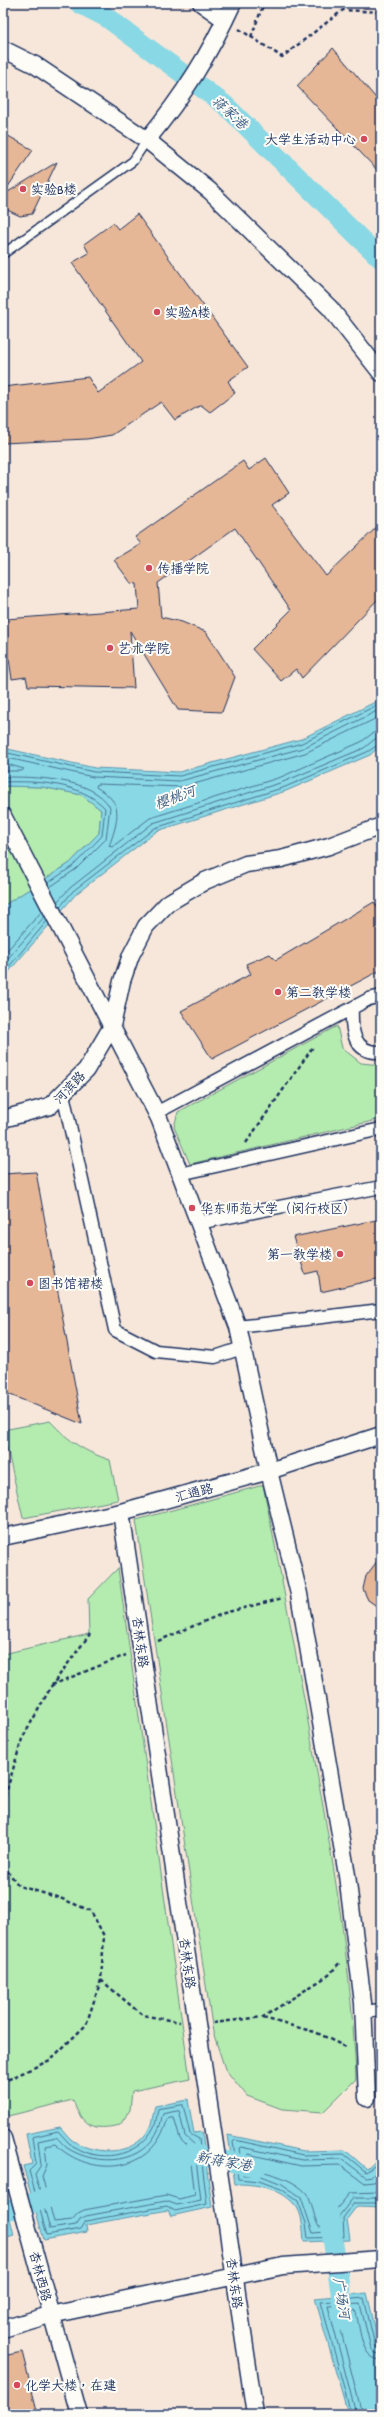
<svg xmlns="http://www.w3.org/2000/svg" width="384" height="2417" font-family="'Patrick Hand','LXGW WenKai TC',sans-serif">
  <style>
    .built { fill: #f6e7da }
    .green { fill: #b4ecaf; stroke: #688e86 }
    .water { fill: #89d8e5; stroke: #5d94af }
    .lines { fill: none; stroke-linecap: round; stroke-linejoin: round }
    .shore { stroke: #477394; stroke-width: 1 }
    .canal { stroke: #89d8e5; stroke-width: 20 }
    .building { fill: #e6b797; stroke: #1b2f5e }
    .service-casing { stroke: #1b2f5e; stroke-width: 11 }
    .pedestrian-casing { stroke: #1b2f5e; stroke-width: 15 }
    .minor-casing { stroke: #1b2f5e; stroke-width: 19 }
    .path { stroke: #1b2f5e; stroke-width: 2.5; stroke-dasharray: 4 3; stroke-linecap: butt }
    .service { stroke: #fdfcf7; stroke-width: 8 }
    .pedestrian { stroke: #fdfcf7; stroke-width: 12 }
    .minor { stroke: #fdfcf7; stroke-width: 16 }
    .poi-dot { fill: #d1495b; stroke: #fdfcf7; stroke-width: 1.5 }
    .labels { text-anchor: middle; stroke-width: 4; stroke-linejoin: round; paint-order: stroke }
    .poi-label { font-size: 13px; fill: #1b2f5e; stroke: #fdfcf7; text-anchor: start }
    .street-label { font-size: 13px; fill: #1b2f5e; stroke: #fdfcf7 }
    .water-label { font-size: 14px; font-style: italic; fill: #365980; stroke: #fdfcf7 }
  </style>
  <rect width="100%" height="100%" fill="#fdfcf7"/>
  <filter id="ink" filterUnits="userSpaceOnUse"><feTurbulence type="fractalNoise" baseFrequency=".025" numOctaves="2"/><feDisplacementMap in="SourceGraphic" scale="8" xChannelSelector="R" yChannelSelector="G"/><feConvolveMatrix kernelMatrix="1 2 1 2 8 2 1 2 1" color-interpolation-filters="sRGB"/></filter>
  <g filter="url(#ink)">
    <!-- built -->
    <path class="built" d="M3,3H381V2414H3Z"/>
    <!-- green -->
    <path class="green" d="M3,786L42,787L82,795L101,810L99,833L70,863L3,906Z
      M337,1026L342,1048L361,1063L381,1065V1119L190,1164L174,1127L178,1112Z
      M50,1421C70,1442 83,1451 110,1460L118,1500L23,1518L3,1430Z
      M263,1485C282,1579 300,1673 316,1767C335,1872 352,1973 356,2079L323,2112L282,2109L247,2096L225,2069L213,2032L136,1520Z
      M118,1568L190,2079L132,2091L130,2110L120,2125C93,2131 82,2127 73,2100L8,2116L3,2096V1654L89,1634L88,1599Z"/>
    <!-- water -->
    <path class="water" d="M381,699V745L370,755L286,791L157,831L76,894L11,969L3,981V906L70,863L99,833L101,810L82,795L42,787L3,786V748L95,768L179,772L301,739Z
      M188,2100L194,2133L202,2132L212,2207L171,2216L168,2210L86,2225L87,2232L44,2240L23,2166L32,2164L26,2134L60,2127C64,2131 68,2137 72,2140C96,2157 140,2156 151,2124C153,2118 153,2112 155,2106Z
      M228,2135L304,2151L345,2150L367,2169L381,2156V2207L357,2206L347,2219L350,2240L304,2242C303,2231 303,2212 294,2204C279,2187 255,2184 235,2184Z
      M3,2189L14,2235L3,2238Z
      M367,2293L381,2353V2414H348L315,2298Z"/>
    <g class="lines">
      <!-- shore -->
      <path class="shore" d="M381,716L305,753L183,787L97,784L96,787C102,791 109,795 113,801C122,813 113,835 109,846L112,847L150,818L281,777L361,742L373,733L381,731
        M3,752L94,772L180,776L302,743L381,703
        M3,757L93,777L180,781L303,748L381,709
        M3,763L24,769L22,771H3
        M3,777C33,777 92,777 110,807L106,839L76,869L50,887
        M3,782C37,781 80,782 105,808L102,836L73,866L48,883
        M57,902L70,888L153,823L283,782L364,748L375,739L381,737
        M60,907L73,891L155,828L285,787L367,752L381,743
        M3,955L42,911
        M3,964L45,916
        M3,974L47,921
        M183,2105L190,2134L199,2139L207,2204L175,2211L167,2206L86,2221L81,2229L47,2235L29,2171L36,2164L32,2137L58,2131C62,2135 65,2139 69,2143C95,2165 139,2158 154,2127C157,2122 156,2115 158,2109Z
        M179,2111L185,2136L194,2144L201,2200L177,2205L166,2201L86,2216L80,2219L76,2225L50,2229L35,2174L41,2165L38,2141L56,2137C60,2140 63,2145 67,2148C97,2167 144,2165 159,2128C161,2124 161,2118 163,2114Z
        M174,2118L180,2139L189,2148L195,2195L179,2199L166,2195L84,2210L78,2213L72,2220L54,2222L42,2176L47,2165L45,2146L55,2144C91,2179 154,2174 167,2119Z
        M381,2161L366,2172L344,2154L303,2155L235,2140L233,2142L238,2179L259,2181L281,2189L298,2201L306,2223L308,2238L344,2237L343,2218L354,2203H381
        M381,2168L372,2176L366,2177L342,2159L302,2160L241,2147L239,2148L243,2175H259L282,2184L301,2197L313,2233L339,2231V2216L353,2198H381
        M381,2176L374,2182L365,2183L340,2165L301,2166L248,2154L246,2156L248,2169C266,2171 299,2180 309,2197C313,2206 314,2219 319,2227L332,2226L334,2212L350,2193L381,2192
        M351,2414L321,2302L364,2298L375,2346L381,2349
        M356,2414L328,2306L360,2304L371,2348L375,2353L381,2354
        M362,2414L336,2311L355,2310C361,2326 359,2359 381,2360"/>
      <!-- canal -->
      <path class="canal" d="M79,3L106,17L225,105L381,259
        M179,2158L192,2154L257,2167
        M3,2212L58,2195
        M329,2214L345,2323"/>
    </g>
    <!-- building -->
    <path class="building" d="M333,48L381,104V174L297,86Z
      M3,133L33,150L3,194Z
      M57,162L32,214L20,216L3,208V195Z
      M137,214L248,367L228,381L235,393L210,412L201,405L175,420L161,402L112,435L87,439L3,443V387L88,377L98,393L141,362L72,263L89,253L84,244L113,223L118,229Z
      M266,458L289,493L272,505L326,576L381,523V596L302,678L296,669L281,681L252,649L291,610L235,528L158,583L161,617L182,622L206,632L235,677L222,712L178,710L130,631L134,688L28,686L26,677L12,679L9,659H3V644L8,643L6,619L139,609L137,584L131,583L114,560L141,544L135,537L243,461L249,470Z
      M374,902L381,913V970L212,1059L181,1011L251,974L246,964L270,954L276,960Z
      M36,1172L82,1424L3,1392V1174Z
      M381,1219V1278L321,1292L318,1271L305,1274L293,1237Z
      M381,1556V1609L368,1600L363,1589L366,1576Z
      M22,2352L38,2414H3V2356Z"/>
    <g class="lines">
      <!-- service casing -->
      <g class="service-casing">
        <path id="service" d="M3,254L133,161L147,140"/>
      </g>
      <!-- pedestrian casing -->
      <g class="pedestrian-casing">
        <path id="pedestrian" d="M352,1008C351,1029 353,1054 381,1052
          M63,1094L115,1330L156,1351L215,1357L242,1348
          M156,1113L369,999L381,996
          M180,1174L381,1129
          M198,1223L381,1187
          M238,1327L381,1310
          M363,2012L381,2010"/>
      </g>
      <!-- minor casing -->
      <g class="minor-casing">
        <path id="minor" d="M201,3L225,20
          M3,49L35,65L147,140L210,191L330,308L381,373
          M147,140C184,95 209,55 233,3
          M3,816L159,1118L238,1327L269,1471L299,1594L347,1875L363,2003L367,2098
          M3,1119L50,1106L86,1070L112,1026L122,981L131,955L146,926L168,903L205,881L246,864L281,859L329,846L381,826
          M121,1512L255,2414
          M3,1537L121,1512L269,1471L381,1435
          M3,2138L79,2414
          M3,2329L46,2316L283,2266L381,2259"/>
      </g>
      <!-- path -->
      <path class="path" d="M239,29L282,57L343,10L381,12
        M251,37L264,3
        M246,1143L313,1047
        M158,1641L224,1613L283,1598
        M52,1685L126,1655
        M3,1803L22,1739L52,1685L90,1634
        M3,1865L19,1886L60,1898L91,1911L104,1936L101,1980L86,2025L50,2060L3,2082
        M101,1980L142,2015L180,2022
        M263,2018L315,2032L348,2048
        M213,2023L263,2017L329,1975L341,1961"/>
      <!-- service -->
      <use href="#service" class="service"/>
      <!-- pedestrian -->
      <use href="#pedestrian" class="pedestrian"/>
      <!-- minor -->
      <use href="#minor" class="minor"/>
    </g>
  </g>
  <!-- markers -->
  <g class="poi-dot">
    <circle cx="364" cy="139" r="4"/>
    <circle cx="23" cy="189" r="4"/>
    <circle cx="157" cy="312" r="4"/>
    <circle cx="149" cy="568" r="4"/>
    <circle cx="110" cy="648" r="4"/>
    <circle cx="278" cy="992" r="4"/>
    <circle cx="192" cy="1208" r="4"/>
    <circle cx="340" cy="1254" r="4"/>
    <circle cx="30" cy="1283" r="4"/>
    <circle cx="17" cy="2385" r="4"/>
  </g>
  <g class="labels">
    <!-- poi labels -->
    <g class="poi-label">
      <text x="356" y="144" text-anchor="end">大学生活动中心</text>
      <text x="31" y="194">实验B楼</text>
      <text x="165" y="317">实验A楼</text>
      <text x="157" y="573">传播学院</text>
      <text x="118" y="653">艺术学院</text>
      <text x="286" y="997">第二教学楼</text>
      <text x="200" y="1213">华东师范大学（闵行校区）</text>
      <text x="332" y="1259" text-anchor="end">第一教学楼</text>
      <text x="38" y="1288">图书馆裙楼</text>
      <text x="25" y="2390">化学大楼，在建</text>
    </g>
    <!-- street labels -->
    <g class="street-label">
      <text transform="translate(69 1087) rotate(-47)" y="5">河滨路</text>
      <text transform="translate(194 1492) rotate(-15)" y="5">汇通路</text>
      <text transform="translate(141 1642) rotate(82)" y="5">杏林东路</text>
      <text transform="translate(188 1963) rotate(82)" y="5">杏林东路</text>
      <text transform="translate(41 2276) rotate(75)" y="5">杏林西路</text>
      <text transform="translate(235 2283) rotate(82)" y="5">杏林东路</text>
    </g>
    <!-- water labels -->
    <g class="water-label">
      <text transform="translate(230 112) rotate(42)" y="5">蒋家港</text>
      <text transform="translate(175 797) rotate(-20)" y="5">樱桃河</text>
      <text transform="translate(224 2161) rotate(10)" y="5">新蒋家港</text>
      <text transform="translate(342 2298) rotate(80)" y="5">广场河</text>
    </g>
  </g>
  <!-- margin -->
  <rect width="384" height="2417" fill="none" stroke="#fdfcf7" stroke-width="16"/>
  <rect x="8" y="8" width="368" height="2401" fill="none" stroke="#1b2f5e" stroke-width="1.5" filter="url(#ink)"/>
</svg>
